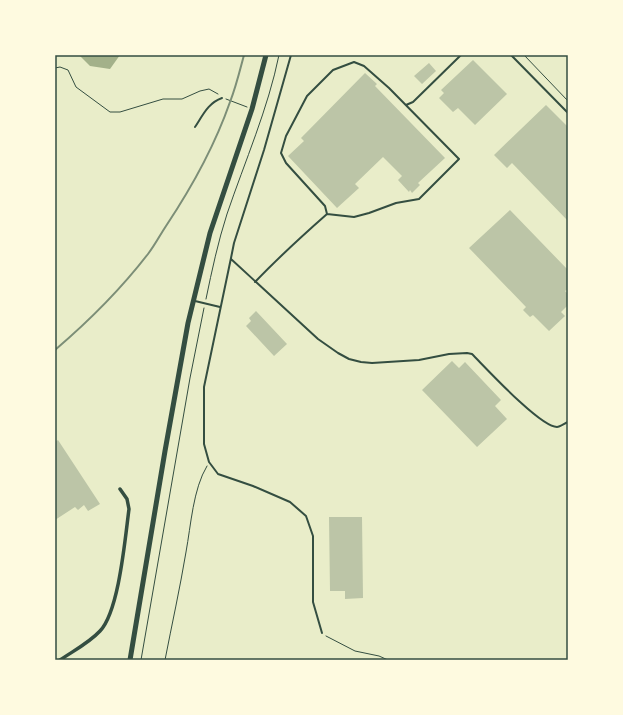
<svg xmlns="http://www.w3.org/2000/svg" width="623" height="715" font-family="Figtree,sans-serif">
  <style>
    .water { fill: #a3b18a }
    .building { fill: #bcc5a7 }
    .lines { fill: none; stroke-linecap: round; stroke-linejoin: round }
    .path { stroke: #344e41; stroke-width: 1 }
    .service { stroke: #344e41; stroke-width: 2 }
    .minor { stroke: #344e41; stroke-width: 3.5 }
    .secondary { stroke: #344e41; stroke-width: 5 }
    .rail { stroke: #7c8e77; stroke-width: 2 }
    .neatline { fill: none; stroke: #344e41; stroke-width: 1.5 }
  </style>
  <rect width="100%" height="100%" fill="#e9edc9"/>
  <!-- water -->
  <path class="water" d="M79,55H120L110,69L90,66Z"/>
  <!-- building -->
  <path class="building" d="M473,60L507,94L475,125L458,108L453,112L439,98L444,93L441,90Z
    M429,63L436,71L422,84L414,76Z
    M365,73L377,84L375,86L445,158L418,183L420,185L412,193L410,190L409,192L398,180L402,176L383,157L355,184L359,188L337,208L288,156L304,141L301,138Z
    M546,105L568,127V221L512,163L507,168L494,155Z
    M510,210L568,270V289L565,291L568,294V305L561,312L565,316L549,331L533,315L530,317L523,310L526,307L469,248Z
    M256,311L287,344L274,356L246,326L251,321L249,318Z
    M452,361L459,368L465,362L501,400L495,406L507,419L477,447L422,390Z
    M58,440L100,504L88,511L84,505L78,510L75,507L55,520V442Z
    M329,517H362L363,598L345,599V591H330Z"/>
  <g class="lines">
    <!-- path -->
    <path class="path" d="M524,55L568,101
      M55,68L60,67L68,70L76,87L110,112H120L163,99H182L200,91L209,89L218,94
      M226,99L247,107
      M206,299C212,270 218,242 227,214C245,161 268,109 279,55
      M326,636L355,651L379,656L388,660
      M141,660L190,378L204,308
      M165,660C172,624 180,588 186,552C191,525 193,489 207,466"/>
    <!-- service -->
    <path class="service" d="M291,55L264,150L234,243L231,258L204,387V444L209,462L218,474L253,486L290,502L306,516L313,536V602L322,633
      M511,55L568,113
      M354,62L364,66L389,88L459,159L419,199L396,203L369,213L354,217L327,214L325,206L286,163L281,153L286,136L307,96L333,70Z
      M406,105L413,102L461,55
      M195,127C203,115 208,103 222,98
      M231,259L318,339L338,353L349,359L361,362L372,363L419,360L449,354L467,353L472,354C486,368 540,427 557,427C560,427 565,423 568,422
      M255,282C278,258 302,236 327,214
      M195,301L220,307"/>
    <!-- minor -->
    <path class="minor" d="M60,660C73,651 89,643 100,631C119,611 125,539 129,509L127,499L120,489"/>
    <!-- secondary -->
    <path class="secondary" d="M130,660L165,451L188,323L210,233L252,109L266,55"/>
    <!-- rail -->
    <path class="rail" d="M55,350C89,321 121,289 148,254C155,245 160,235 166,226C192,187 215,145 230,102C236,87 240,70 244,55"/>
  </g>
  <!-- border -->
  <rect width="623" height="715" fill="none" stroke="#fefae0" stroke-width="112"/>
  <rect x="56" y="56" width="511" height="603" class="neatline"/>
</svg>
